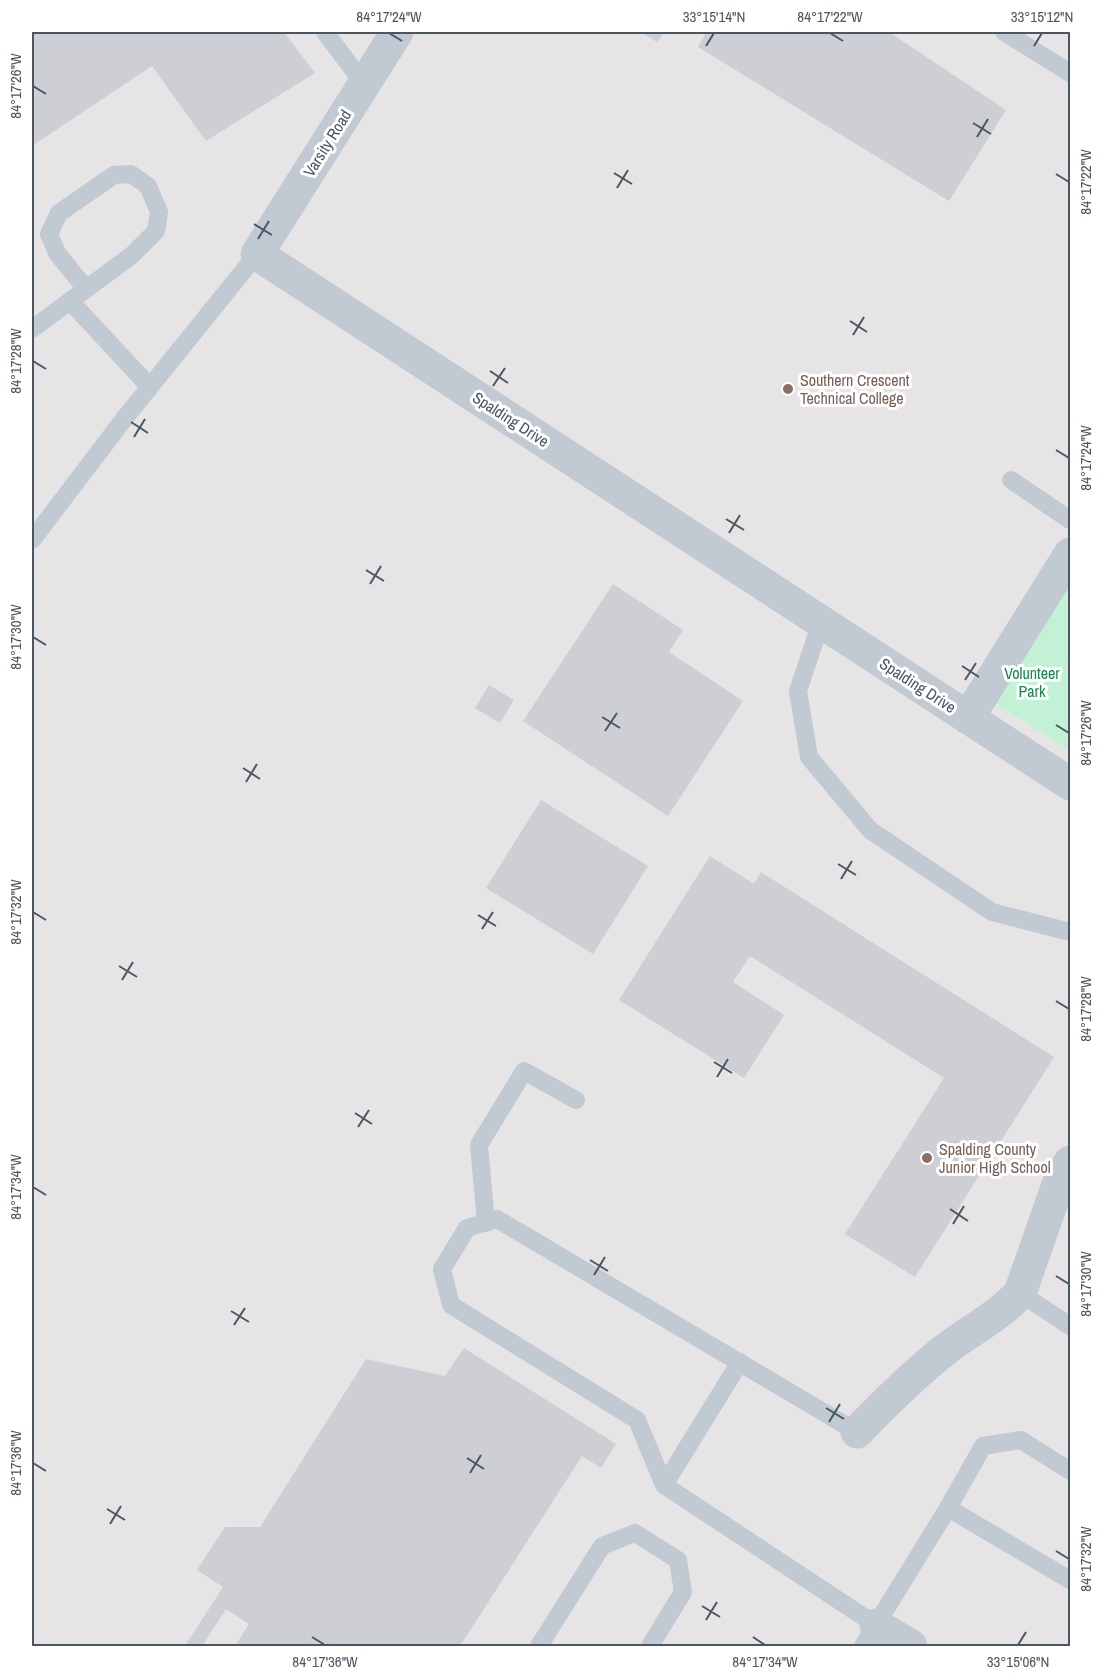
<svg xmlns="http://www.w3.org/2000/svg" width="1102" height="1678" font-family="'Archivo Narrow',sans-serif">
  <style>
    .education { fill: #e6e4e5 }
    .green { fill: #c3f1d5 }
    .building { fill: #cdcfd5 }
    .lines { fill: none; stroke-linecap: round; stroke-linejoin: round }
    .service { stroke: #c1cad2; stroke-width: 18 }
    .minor { stroke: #c1cad2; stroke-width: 33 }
    .ticks { fill: none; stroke: #4a5661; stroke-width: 2 }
    .education-dot { fill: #8d6e63; stroke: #fff; stroke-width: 2 }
    .labels { text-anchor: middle; stroke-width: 6; stroke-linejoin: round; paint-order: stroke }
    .street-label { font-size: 16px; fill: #4a5661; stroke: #fff }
    .education-label { font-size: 16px; fill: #785e54; stroke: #fff; text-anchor: start }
    .park-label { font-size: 16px; fill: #17864f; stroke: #fff }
    .neatline { fill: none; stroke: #4a5661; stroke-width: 2 }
    .ticks-label { font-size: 15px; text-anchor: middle; fill: #4a5661 }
  </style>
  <rect width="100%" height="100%" fill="#f5f3f3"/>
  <!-- education -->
  <path class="education" d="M32,32H1070V553L980,694L1070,751V1646H32Z"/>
  <!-- green -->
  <path class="green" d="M1070,553V751L980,694Z"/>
  <!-- building -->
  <path class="building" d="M32,32H284L315,73L206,141L152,66L32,146Z
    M640,32H665L657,42Z
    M706,32H889L1006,110L949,201L698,47Z
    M613,584L683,630L669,652L743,701L668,816L523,721Z
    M489,685L514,700L500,723L475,708Z
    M541,800L648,866L593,954L486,888Z
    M710,856L754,884L761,872L1054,1057L915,1277L845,1234L944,1078L750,956L733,982L784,1015L744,1078L619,1000Z
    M464,1348L616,1444L601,1468L582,1456L460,1646H235L249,1624L226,1609L202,1646H185L223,1587L197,1570L225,1527H260L366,1359L445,1376Z"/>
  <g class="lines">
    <!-- service -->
    <path class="service" d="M325,32L364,84
      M1004,32L1070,73
      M86,289L57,253L49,234L59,213L114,175L131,174L148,186L159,212L156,231L132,255L70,301L150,387
      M32,329L70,301
      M1011,480L1070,520
      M32,540L124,419L257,254
      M821,622L798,691L809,757L870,830L992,912L1070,932
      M486,1223L479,1145L524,1071L576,1100
      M1020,1293L1070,1326
      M857,1432L497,1219L467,1228L442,1269L451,1305L637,1420L664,1485L876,1625
      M664,1485L740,1362
      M948,1508L1070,1580
      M539,1646L602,1546L635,1533L678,1560L683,1592L650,1646
      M863,1646L948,1508L983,1446L1021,1440L1070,1471"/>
    <!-- minor -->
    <path class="minor" d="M397,32L257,254L1070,784
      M968,718L1070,554
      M857,1432C885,1403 914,1374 946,1349C971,1330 999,1316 1020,1293L1061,1176L1070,1162
      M876,1625L911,1646"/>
  </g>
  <!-- ticks -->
  <path class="ticks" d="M389,33L402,41M830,33L843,41M706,46L714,33M1034,46L1042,33M33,86L46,94M973,123L991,134M977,137L988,119M614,173L632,184M1056,174L1069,182M617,188L628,170M254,224L272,235M258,239L269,221M850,321L867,332M853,335L864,317M33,361L46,369M490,371L508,383M493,386L505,368M131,422L148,433M134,437L145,419M1056,450L1069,458M726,519L744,530M729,533L740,515M366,570L384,581M370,584L381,566M33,637L46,645M962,666L979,677M965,680L976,663M602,717L620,728M1056,725L1069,733M605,731L617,713M243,768L260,779M246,782L257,764M838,864L856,875M841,879L852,861M33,912L46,920M478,915L496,926M482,929L493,912M119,966L137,977M122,980L133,962M1056,1001L1069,1009M714,1062L732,1073M717,1077L728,1059M355,1113L372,1124M358,1127L369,1110M33,1187L46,1195M950,1209L968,1221M953,1224L964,1206M590,1260L608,1271M594,1275L605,1257M1056,1276L1069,1284M231,1311L249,1322M234,1325L245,1308M826,1408L844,1419M829,1422L840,1404M467,1458L484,1469M33,1463L46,1471M470,1473L481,1455M107,1509L125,1520M110,1524L121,1506M1056,1551L1069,1559M702,1606L720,1617M706,1620L717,1602M312,1637L325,1645M753,1637L765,1645M1018,1645L1026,1632"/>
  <!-- markers -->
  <g class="education-dot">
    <circle cx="788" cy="389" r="6"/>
    <circle cx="927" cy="1158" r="6"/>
  </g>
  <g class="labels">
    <!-- street labels -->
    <g class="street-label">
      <text transform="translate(327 143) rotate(-58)" y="6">Varsity Road</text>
      <text transform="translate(511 419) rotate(33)" y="6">Spalding Drive</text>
      <text transform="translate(918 685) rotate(33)" y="6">Spalding Drive</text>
    </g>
    <!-- education labels -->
    <g class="education-label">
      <text x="800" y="386">Southern Crescent<tspan x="800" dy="18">Technical College</tspan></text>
      <text x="939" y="1155">Spalding County<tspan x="939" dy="18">Junior High School</tspan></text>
    </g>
    <!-- park labels -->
    <g class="park-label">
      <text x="1032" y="679">Volunteer<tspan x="1032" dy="18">Park</tspan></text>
    </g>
  </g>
  <!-- border -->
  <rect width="1102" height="1678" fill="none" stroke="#ffffff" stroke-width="66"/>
  <rect x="33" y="33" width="1036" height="1612" class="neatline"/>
  <g class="ticks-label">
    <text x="389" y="22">84°17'24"W</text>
    <text x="714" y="22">33°15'14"N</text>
    <text x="830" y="22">84°17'22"W</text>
    <text x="1042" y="22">33°15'12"N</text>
    <text transform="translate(16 86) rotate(-90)" y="5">84°17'26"W</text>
    <text transform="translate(1086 182) rotate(-90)" y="5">84°17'22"W</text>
    <text transform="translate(16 361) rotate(-90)" y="5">84°17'28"W</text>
    <text transform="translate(1086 458) rotate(-90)" y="5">84°17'24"W</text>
    <text transform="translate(16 637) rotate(-90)" y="5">84°17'30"W</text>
    <text transform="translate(1086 733) rotate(-90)" y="5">84°17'26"W</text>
    <text transform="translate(16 912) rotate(-90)" y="5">84°17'32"W</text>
    <text transform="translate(1086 1009) rotate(-90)" y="5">84°17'28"W</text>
    <text transform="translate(16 1187) rotate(-90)" y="5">84°17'34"W</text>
    <text transform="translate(1086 1284) rotate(-90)" y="5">84°17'30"W</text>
    <text transform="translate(16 1463) rotate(-90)" y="5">84°17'36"W</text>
    <text transform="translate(1086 1559) rotate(-90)" y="5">84°17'32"W</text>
    <text x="325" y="1667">84°17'36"W</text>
    <text x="765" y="1667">84°17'34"W</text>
    <text x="1018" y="1667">33°15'06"N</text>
  </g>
</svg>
